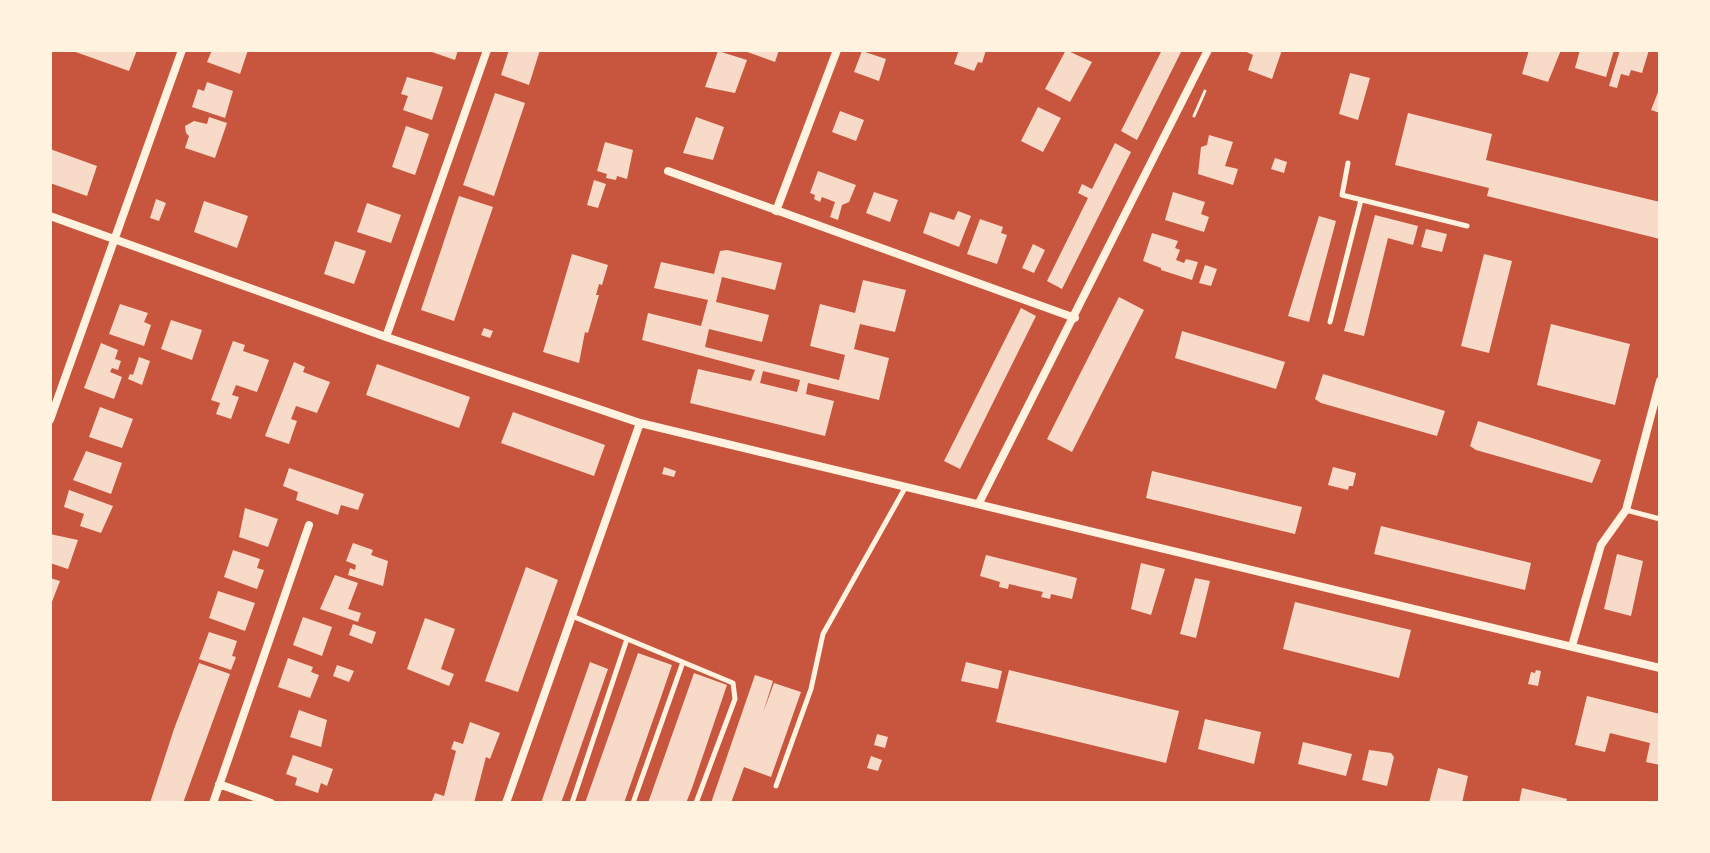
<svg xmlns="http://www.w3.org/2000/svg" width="1710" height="853" font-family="Barlow,sans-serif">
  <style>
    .building { fill: #f7dbc8; fill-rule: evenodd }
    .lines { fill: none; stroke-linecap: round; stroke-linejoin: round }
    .path { stroke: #fff3e0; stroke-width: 3 }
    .service { stroke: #fff3e0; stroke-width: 5 }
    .minor { stroke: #fff3e0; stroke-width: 8 }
  </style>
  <rect width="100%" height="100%" fill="#c8553d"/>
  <!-- building -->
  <path class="building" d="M70,50H137L129,71Z
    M212,50H248L240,74L207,62Z
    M426,50H458L455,60Z
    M509,50H540L529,85L501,75Z
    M742,50H779L775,62Z
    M959,50H986L982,63L978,62L974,71L954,64Z
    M1066,50L1092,62L1070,102L1045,89Z
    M1162,50H1182L1137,140L1121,131Z
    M1242,50H1282L1272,79L1248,70L1253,55Z
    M1529,50H1561L1548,82L1522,74Z
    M1580,50H1614L1606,77L1575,68Z
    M1620,50H1649L1642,73L1631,70L1629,76L1621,74L1617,88L1609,86Z
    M718,51L747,60L735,93L705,87Z
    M862,51L886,59L879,81L854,72Z
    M1350,73L1370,78L1358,120L1339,114Z
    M407,77L443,87L432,120L403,110L408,96L401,94Z
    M207,82L233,91L225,118L192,107L198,89L204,91Z
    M1660,87V113L1651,110Z
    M495,93L525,103L494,196L463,185Z
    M1038,107L1061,118L1043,152L1021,141Z
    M840,111L864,120L856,141L832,132Z
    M1408,113L1492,134L1486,160L1660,202V239L1487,196L1489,188L1395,165Z
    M209,117L227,123L215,158L185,148L189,136L186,133L185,126L194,121L207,124Z
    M696,117L724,127L713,160L683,153Z
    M406,126L429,134L415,175L392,167Z
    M1209,135L1233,142L1225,166L1238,169L1233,185L1198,174L1201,147L1207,145Z
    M605,142L633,150L627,179L617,176L616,180L606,178L607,174L597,171Z
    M1115,143L1131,152L1062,289L1047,281L1088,198L1078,193L1082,184L1092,189Z
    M50,149L97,166L87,196L50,183Z
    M1275,158L1287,162L1284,173L1271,169Z
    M818,171L856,185L849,202L842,205L838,220L830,217L835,202L822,197L820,202L814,199L815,195L810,193Z
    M594,180L606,184L598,208L587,205Z
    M874,192L898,200L890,222L866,213Z
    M1173,192L1205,202L1201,214L1209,217L1204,232L1165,220Z
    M459,196L493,207L454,321L421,310Z
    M156,199L166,203L159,221L150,218Z
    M204,201L248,216L237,248L194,232Z
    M367,203L401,215L391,243L357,232Z
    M958,211L971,216L959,247L923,233L930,212L954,220Z
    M1375,215L1418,226L1413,245L1388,238L1364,336L1344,331Z
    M1319,216L1336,221L1309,322L1288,316Z
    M980,219L1003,227L1001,233L1007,235L997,264L967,254Z
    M1426,229L1447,234L1442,252L1421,247Z
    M1152,233L1178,241L1175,248L1180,250L1176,260L1184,263L1186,259L1198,262L1192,280L1161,270V268L1143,261Z
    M335,241L366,251L354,284L324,274Z
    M1033,244L1045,250L1034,273L1022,268Z
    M727,250L782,263L775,290L722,277L716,302L769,315L762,342L709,329L705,347L839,380L845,355L810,346L820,304L855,313L863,280L906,290L895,332L860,324L854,349L889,358L879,400L808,383L806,394L834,401L825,436L690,403L698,369L751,381L755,370L642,340L648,313L701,326L708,300L654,288L661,262L714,274L720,251ZM763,371L800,380L797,392L760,383Z
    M572,254L608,265L602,285L599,284L596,295H599L588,333L585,332L579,363L543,352Z
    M1484,254L1512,261L1489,353L1461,346Z
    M1205,265L1217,269L1211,286L1199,283Z
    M1119,297L1144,310L1072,452L1047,439Z
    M120,304L148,313L144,322L151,325L144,346L109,334Z
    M1021,308L1036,316L960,469L944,461Z
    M171,320L202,330L192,360L161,349Z
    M1551,324L1630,344L1615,405L1537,385Z
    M484,328L493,331L490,338L481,335Z
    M1182,331L1285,362L1276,389L1175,358Z
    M233,341L245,345L243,351L269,360L257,392L236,385L232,395L239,397L231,419L216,414L220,403L211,400Z
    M101,343L118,350L115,359L121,361L118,370L112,368L110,372L122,377L114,399L84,388Z
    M139,357L150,361L142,385L128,379L130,374L133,375Z
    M294,362L305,367L303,372L330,382L317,413L296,406L291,419L297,421L289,444L265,436Z
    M377,364L470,397L459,428L366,395Z
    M1323,374L1445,411L1437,436L1321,403L1315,399Z
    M100,407L133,419L122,448L89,437Z
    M513,412L605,445L594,476L501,443Z
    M1478,421L1601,460L1592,483L1476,450L1470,446Z
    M86,451L122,463L111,494L73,480Z
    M664,467L676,471L674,477L662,474Z
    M1333,467L1356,473L1353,486H1349L1348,490L1328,485Z
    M289,468L364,494L358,510L341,505L338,515L296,500L298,492L283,486Z
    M1152,471L1302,507L1295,534L1146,498Z
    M69,490L113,506L101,533L80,526L84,514L64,507Z
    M245,508L278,519L268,547L239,537Z
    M1381,526L1531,563L1525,590L1374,554Z
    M50,534L78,540L68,569L50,563Z
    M353,543L373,550L371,555L388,561L383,586L348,575L350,568L355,570L356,565L346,561Z
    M233,550L260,559L257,568L264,570L257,589L224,577Z
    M1617,554L1643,561L1631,616L1604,609Z
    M986,555L1077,578L1072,599L1051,594L1050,599L1041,597L1043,592L1009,584L1008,589L999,587L1000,582L980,576Z
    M1141,563L1165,569L1151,615L1131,609Z
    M526,567L558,580L518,692L485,681Z
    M335,575L358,583L348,609L361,613L358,622L320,609Z
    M50,578L60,581L50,607Z
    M1195,578L1210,581L1196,638L1180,634Z
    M218,591L255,603L245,631L209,618Z
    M1295,602L1411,630L1399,678L1283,649Z
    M303,617L332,627L322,656L293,645Z
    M425,618L455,629L441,669L454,674L449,686L407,669Z
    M353,624L376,632L372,644L349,635Z
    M209,632L237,641L232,656L236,657L231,670L199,659Z
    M638,653L672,665L660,700L624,803H585Z
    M288,658L313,667L311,672L319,675L310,698L278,687Z
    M590,662L608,669L572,772L561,803H541Z
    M966,662L1002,671L998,689L961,681Z
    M199,663L230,674L183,803H150L174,729Z
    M337,665L354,671L349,682L333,676Z
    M1009,670L1179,711L1166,763L996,722Z
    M1536,670L1541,671L1538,686L1528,684L1531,672L1535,673Z
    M694,673L727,685L692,788L686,803H648Z
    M755,675L773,681L763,713L774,683L801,692L771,777L744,767L731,803H711Z
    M1587,696L1660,714V765L1646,762L1650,743L1610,733L1605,752L1575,745Z
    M299,710L327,720L321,747L290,737Z
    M1205,719L1261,732L1254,764L1198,749Z
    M470,722L500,733L490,759L486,757L474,803L432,801L435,793L444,796L456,751L451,749L454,741L463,744Z
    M877,734L888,737L885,748L874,745Z
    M1303,742L1352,754L1346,776L1298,764Z
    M1369,750L1391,753L1394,757L1387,786L1362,780Z
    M293,755L333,769L327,786L321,783L318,793L295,785L297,778L286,774Z
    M871,756L882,760L878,771L867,768Z
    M1438,768L1468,776L1462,803H1429Z
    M1522,788L1567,799L1566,803H1519Z"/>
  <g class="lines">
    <!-- path -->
    <path class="path" d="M1194,116L1205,91"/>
    <!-- service -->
    <path class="service" d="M1348,163L1342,195L1467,226
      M1330,322L1361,200
      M1626,510L1660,519
      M572,616L733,683L735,699L696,803
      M776,786L811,689L823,634L905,488
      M572,803L627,639
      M633,803L683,662"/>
    <!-- minor -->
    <path class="minor" d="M668,171L1075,318
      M776,211L837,50
      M50,216L386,337L640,423L1660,668
      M386,337L487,50
      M50,420L182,50
      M979,503L1208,50
      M1572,646L1601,545L1626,510L1660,381
      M219,784L271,803
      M213,803L309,525
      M506,803L640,423"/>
  </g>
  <!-- border -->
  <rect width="1710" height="853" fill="none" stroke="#fff3e0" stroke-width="104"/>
</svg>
